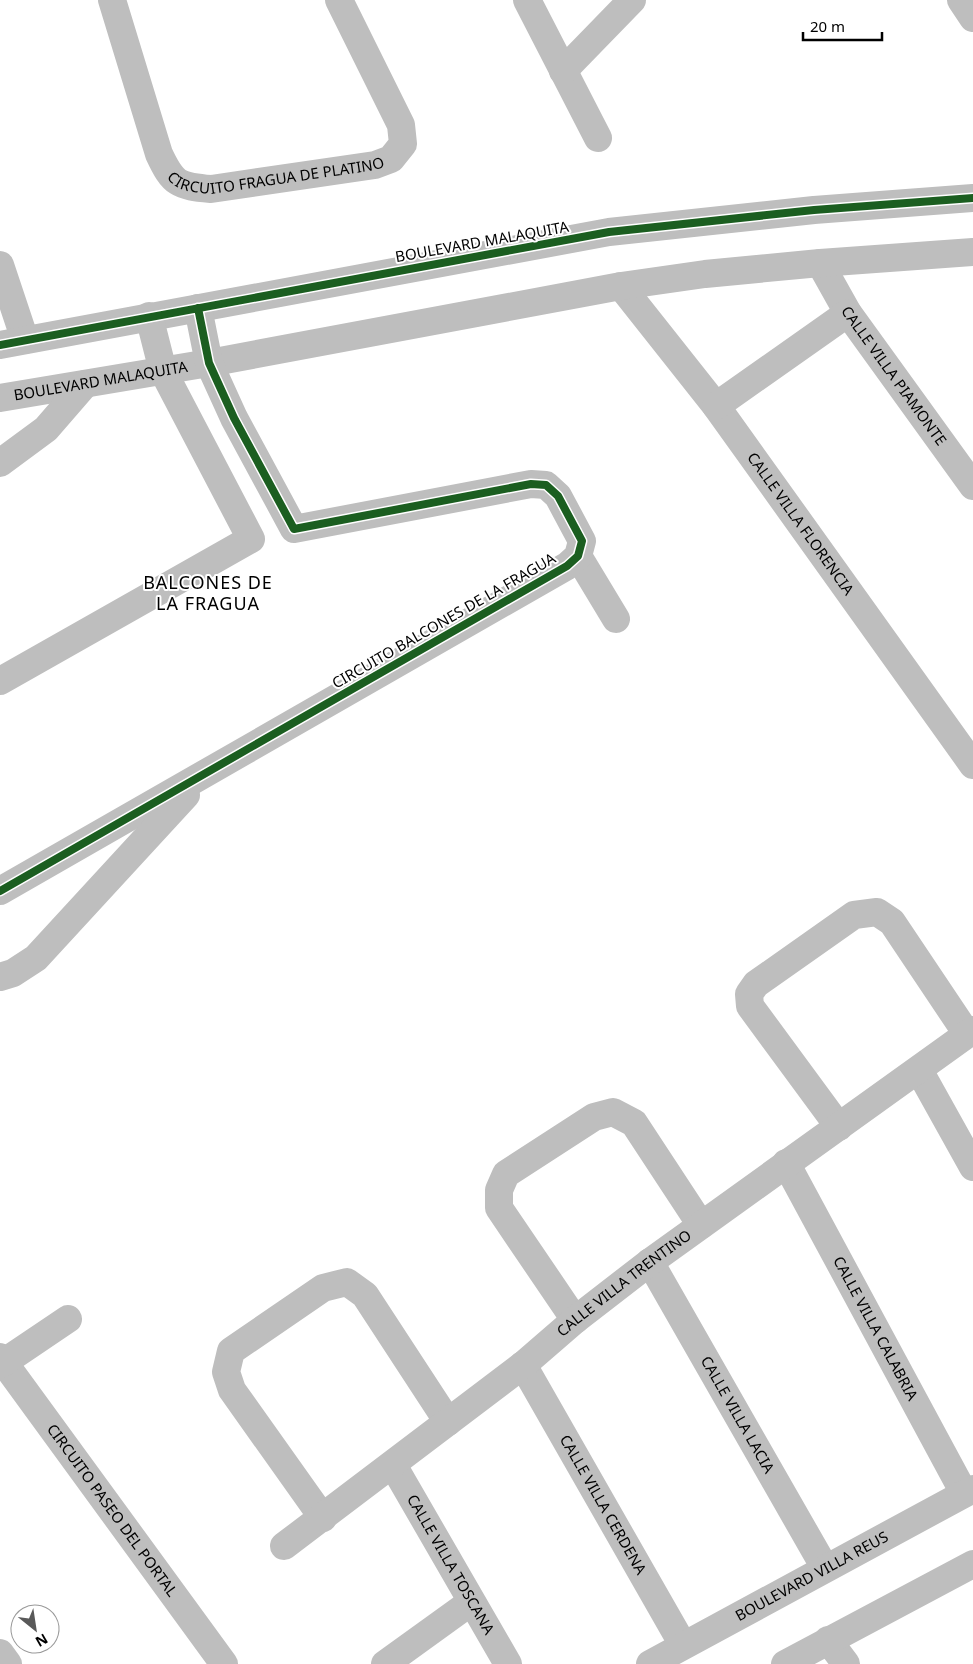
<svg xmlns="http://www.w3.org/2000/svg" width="973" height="1664" font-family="'Noto Sans',sans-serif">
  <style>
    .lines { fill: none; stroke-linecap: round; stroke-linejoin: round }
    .minor { stroke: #bebebe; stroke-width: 28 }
    .cycleway-casing { stroke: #fff; stroke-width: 11 }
    .cycleway { stroke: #1b5e20; stroke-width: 8 }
    .labels { text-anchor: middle; stroke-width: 4; stroke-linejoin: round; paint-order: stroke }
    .street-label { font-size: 15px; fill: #000; stroke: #fff }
    .quarter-label { font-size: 18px; letter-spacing: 1px; fill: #000; stroke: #fff }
  </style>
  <rect width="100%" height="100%" fill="#fff"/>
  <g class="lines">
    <!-- minor -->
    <g class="minor">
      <path id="s1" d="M112,0L159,154C173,184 178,186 211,189L375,165L391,159L403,144L401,125L339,0"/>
      <path d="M527,0L598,138"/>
      <path d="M961,0L973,18"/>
      <path d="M563,71L632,0"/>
      <path id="s2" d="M820,263L848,313L973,486"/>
      <path d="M0,265L25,340"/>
      <path id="s3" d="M621,286L716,406L973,765"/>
      <path d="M0,345L609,232L814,210L973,198"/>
      <path id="s4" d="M0,398L209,363L621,286L705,274L820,263L973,252"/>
      <path d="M716,406L848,313"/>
      <path d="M0,463L46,429L85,384"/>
      <path d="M578,556L616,619"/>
      <path d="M0,681L251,539L163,371L149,316"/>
      <path d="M0,891L567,566L578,556L582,541L558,496L546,485L531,484L294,529L234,418L209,363L198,308"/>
      <path d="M0,977L13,973L36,958L186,795"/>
      <path d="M919,1070L973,1167"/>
      <path d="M839,1127L750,1006L749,994L756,984L854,915L877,912L892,922L967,1034"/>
      <path id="s5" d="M786,1163L964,1493"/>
      <path id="s6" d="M650,1262L825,1568"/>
      <path d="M575,1320L499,1208V1190L506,1174L594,1117L613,1112L634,1123L701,1225"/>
      <path id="s7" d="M0,1357L224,1664"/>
      <path d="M0,1365L68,1319"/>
      <path id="s8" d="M523,1365L683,1645"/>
      <path id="s9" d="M393,1465L508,1664"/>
      <path d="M323,1518L232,1390L226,1372L231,1351L323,1288L347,1282L365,1295L448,1422"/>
      <path id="s10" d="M284,1546L523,1365L575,1320L650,1262L973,1030"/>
      <path d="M828,1640L846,1664"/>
      <path d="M0,1653L8,1664"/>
      <path d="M385,1664L471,1602"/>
      <path id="s11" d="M650,1664L973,1489"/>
      <path d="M785,1664L973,1564"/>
    </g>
    <!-- cycleway casing -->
    <g class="cycleway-casing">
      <path id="cycleway" d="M0,345L609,232L814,210L973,198
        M0,891L567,566L578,556L582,541L558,496L546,485L531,484L294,529L234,418L209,363L198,308"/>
    </g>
    <!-- cycleway -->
    <use href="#cycleway" class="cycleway"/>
  </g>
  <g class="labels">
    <!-- street labels -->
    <g class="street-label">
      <text dy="5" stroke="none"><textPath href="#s1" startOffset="294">CIRCUITO FRAGUA DE PLATINO</textPath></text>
      <text transform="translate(482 242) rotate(-10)" y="5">BOULEVARD MALAQUITA</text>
      <text dy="5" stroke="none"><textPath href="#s2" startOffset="135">CALLE VILLA PIAMONTE</textPath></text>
      <text dy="5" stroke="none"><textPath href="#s4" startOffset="102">BOULEVARD MALAQUITA</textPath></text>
      <text dy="5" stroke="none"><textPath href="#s3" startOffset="298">CALLE VILLA FLORENCIA</textPath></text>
      <text transform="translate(444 621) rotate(-30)" y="5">CIRCUITO BALCONES DE LA FRAGUA</text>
      <text dy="5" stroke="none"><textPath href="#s10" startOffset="430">CALLE VILLA TRENTINO</textPath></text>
      <text dy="5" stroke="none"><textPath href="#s5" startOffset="188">CALLE VILLA CALABRIA</textPath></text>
      <text dy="5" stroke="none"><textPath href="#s6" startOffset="176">CALLE VILLA LACIA</textPath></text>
      <text dy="5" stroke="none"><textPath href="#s8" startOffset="161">CALLE VILLA CERDENA</textPath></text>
      <text dy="5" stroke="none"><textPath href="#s7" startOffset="190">CIRCUITO PASEO DEL PORTAL</textPath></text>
      <text dy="5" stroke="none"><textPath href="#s9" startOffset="115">CALLE VILLA TOSCANA</textPath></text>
      <text dy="5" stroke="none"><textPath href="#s11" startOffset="184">BOULEVARD VILLA REUS</textPath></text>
    </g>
    <!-- quarter labels -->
    <g class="quarter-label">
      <text x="208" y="589">BALCONES DE<tspan x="208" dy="21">LA FRAGUA</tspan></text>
    </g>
  </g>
  <!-- north arrow -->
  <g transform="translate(35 1629) rotate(150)"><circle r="24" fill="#ffffff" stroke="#999999"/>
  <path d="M0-4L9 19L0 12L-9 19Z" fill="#595959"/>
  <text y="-8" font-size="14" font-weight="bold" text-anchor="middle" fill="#000000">N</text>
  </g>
  <!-- scale -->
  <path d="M803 32v8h79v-8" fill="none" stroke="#000000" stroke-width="2.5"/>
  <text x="810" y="32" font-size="15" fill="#000000" stroke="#ffffff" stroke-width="4" paint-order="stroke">20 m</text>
</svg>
